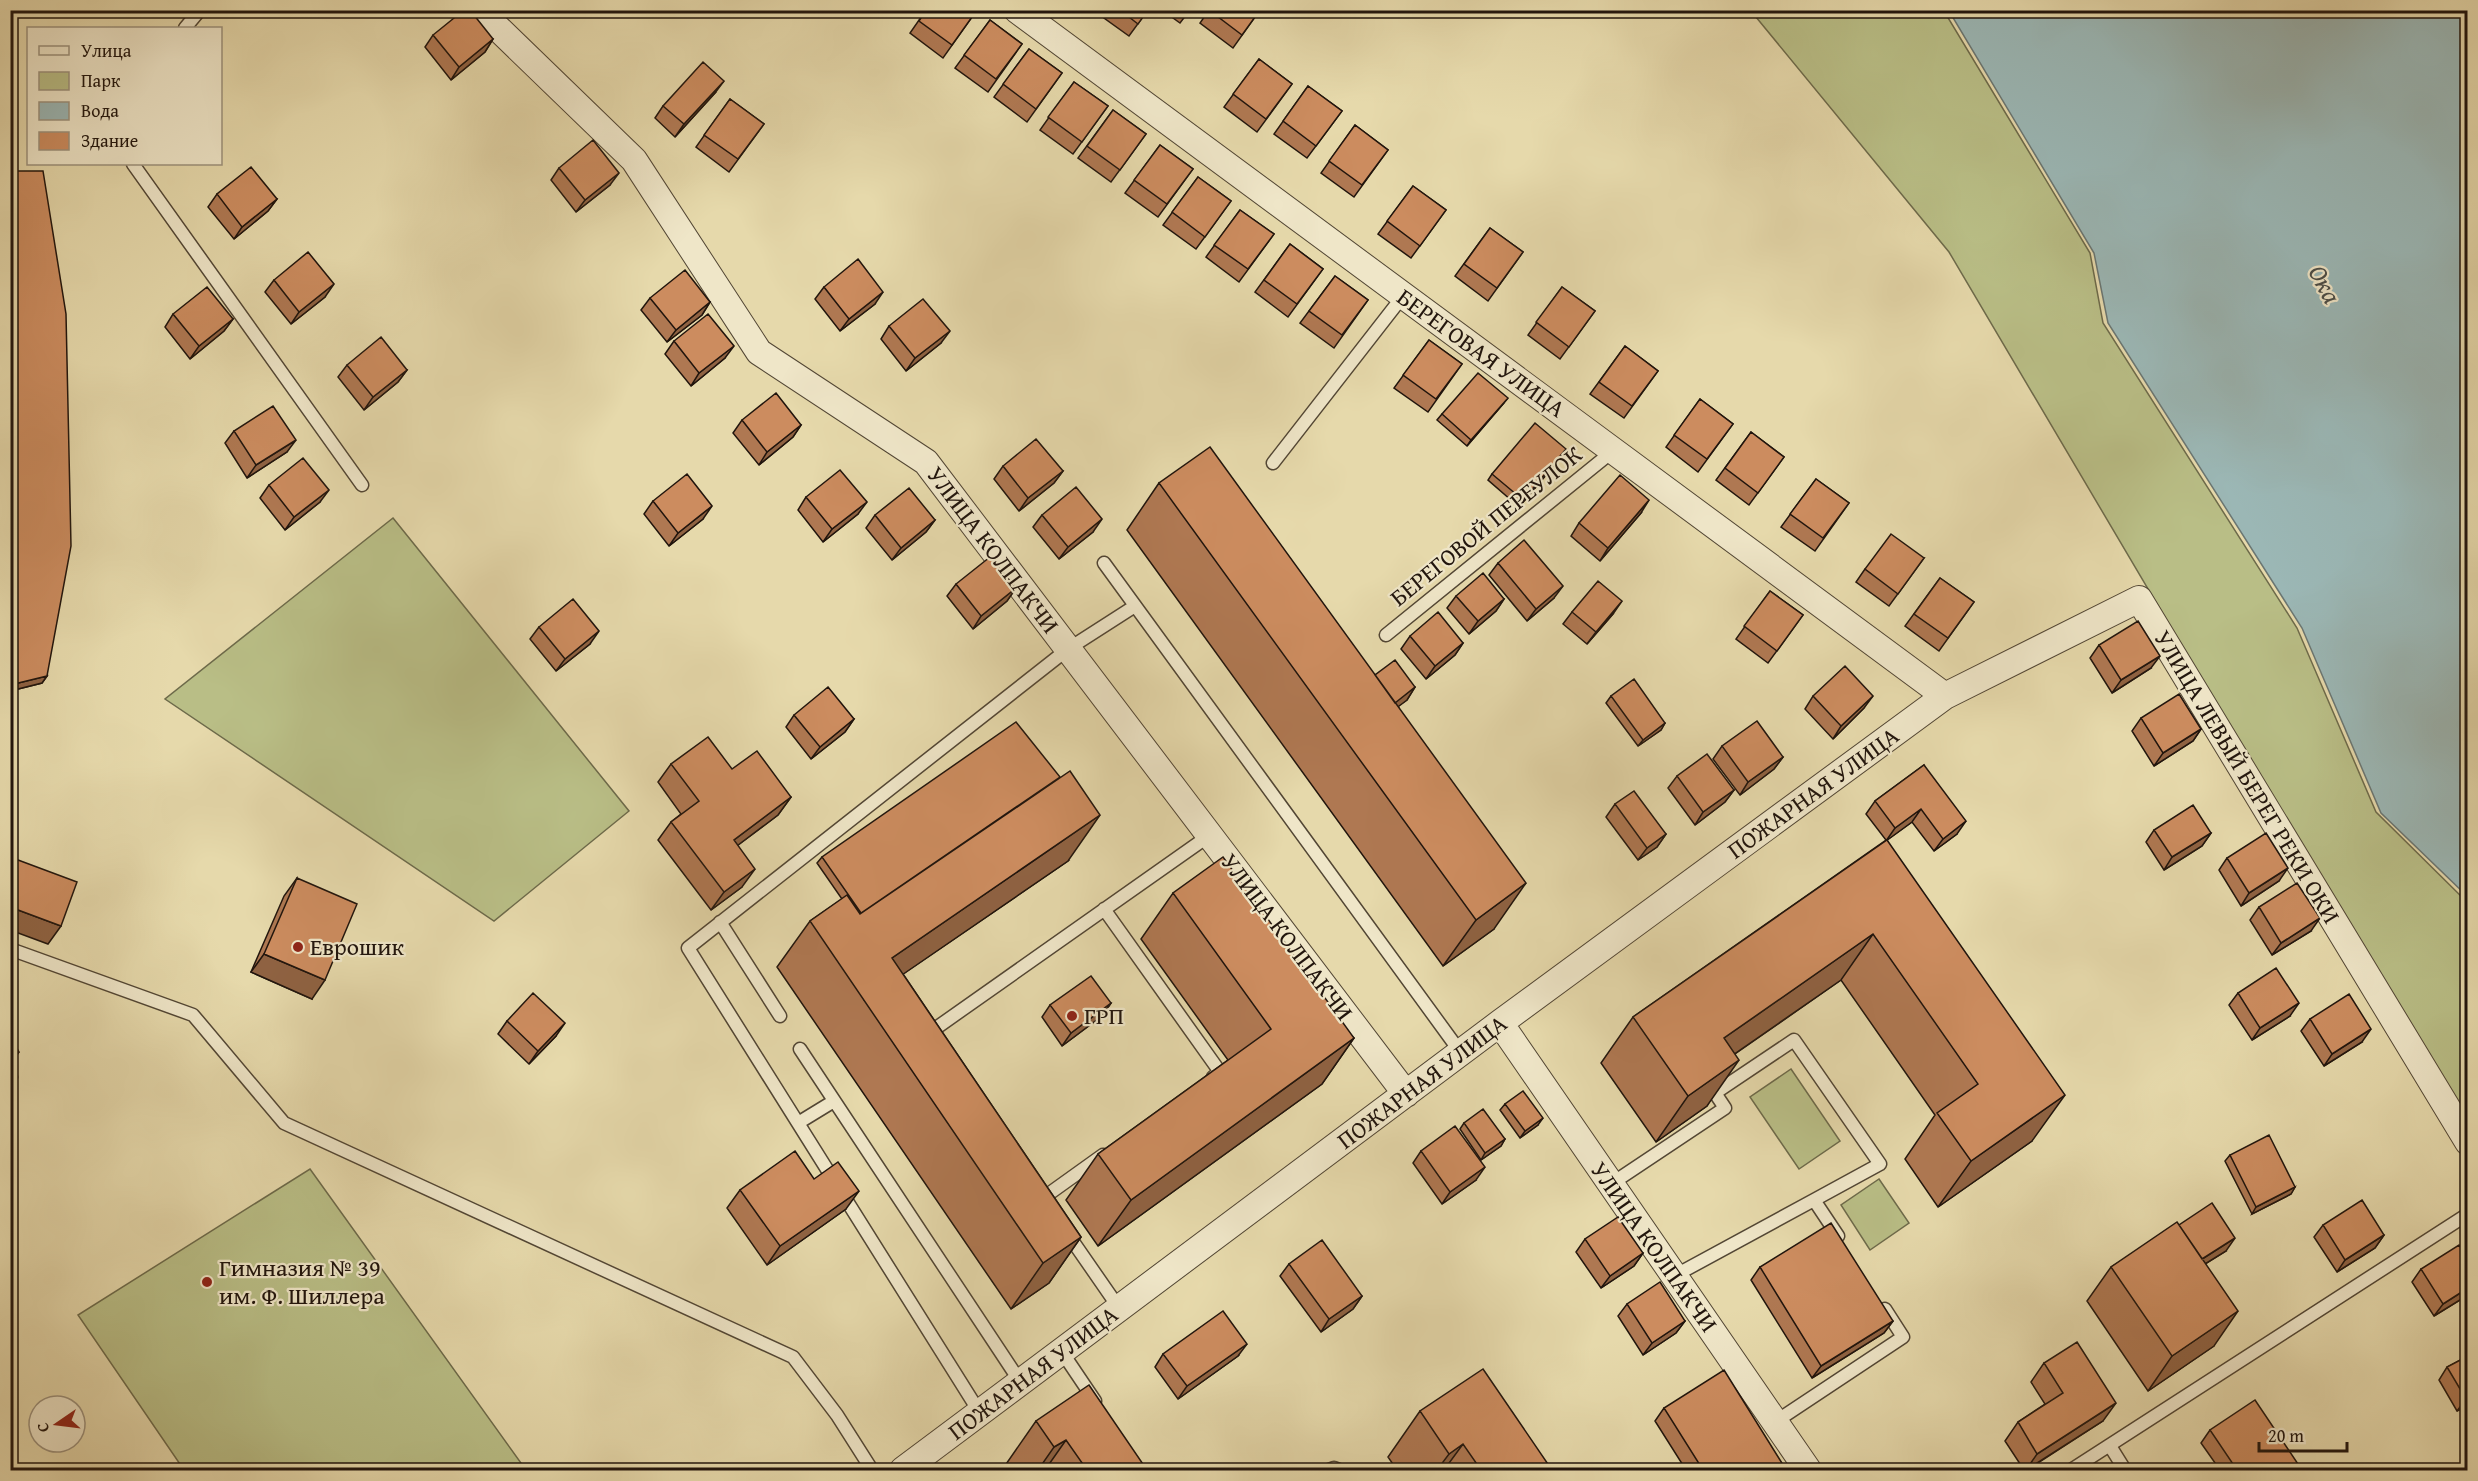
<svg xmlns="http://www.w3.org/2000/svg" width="2478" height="1481" font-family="'Gentium Book Plus',serif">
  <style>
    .green { fill: #b9be86; stroke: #6d6a4a; stroke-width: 1.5 }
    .water { fill: #9bb7b5; stroke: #6a7672; stroke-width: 1.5 }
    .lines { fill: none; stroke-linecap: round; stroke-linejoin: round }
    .service-casing { stroke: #524634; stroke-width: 15 }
    .minor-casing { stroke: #524634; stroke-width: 28 }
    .service { stroke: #efe6c8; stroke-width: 12 }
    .minor { stroke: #efe6c8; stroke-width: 26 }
    .wall { fill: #af7852; stroke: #21150d; stroke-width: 1.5 }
    .shaded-wall { fill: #8f6242; stroke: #21150d; stroke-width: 1.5 }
    .building { fill: #cc8c5f; stroke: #21150d; stroke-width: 1.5 }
    .poi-dot { fill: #8f2418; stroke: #efe6c8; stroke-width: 2 }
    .labels { text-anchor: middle; stroke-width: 4.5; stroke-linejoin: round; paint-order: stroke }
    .street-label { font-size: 24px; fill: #21150d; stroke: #efe6c8 }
    .poi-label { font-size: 24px; fill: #21150d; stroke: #efe6c8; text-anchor: start }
    .water-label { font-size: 26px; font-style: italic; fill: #4c4e48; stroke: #efe6c8 }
  </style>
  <rect width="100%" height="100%" fill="#e6d9ab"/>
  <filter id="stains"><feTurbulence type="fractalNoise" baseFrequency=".00333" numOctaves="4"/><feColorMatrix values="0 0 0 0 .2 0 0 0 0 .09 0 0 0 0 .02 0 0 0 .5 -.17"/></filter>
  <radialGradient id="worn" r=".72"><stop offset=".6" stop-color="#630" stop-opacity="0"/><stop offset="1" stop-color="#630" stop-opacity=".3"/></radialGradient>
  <!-- green -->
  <path class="green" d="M1751,11H1944L2090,253L2103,323L2297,628L2376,812L2467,902V1129L1949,252Z
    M393,518L629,811L494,921L165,699Z
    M1791,1069L1840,1141L1799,1169L1750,1097Z
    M310,1169L526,1470H184L78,1315Z
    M1879,1179L1909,1223L1870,1250L1841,1205Z"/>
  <!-- water -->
  <path class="water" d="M1949,11H2467V896L2381,813L2302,628L2108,323L2094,253Z"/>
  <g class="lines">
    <!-- service casing -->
    <g class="service-casing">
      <path id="service" d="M185,28L200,10
        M133,164L362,485
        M1273,463L1403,296
        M1104,563L1461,1053
        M1386,635L1613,451
        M1104,909L1220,1072L1213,1077
        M720,922L780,1016
        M10,949L193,1015L284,1123L793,1357L837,1415L872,1470
        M931,1036L929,1033L1210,835
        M800,1049L1021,1383
        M10,1078L11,1077
        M798,1123L834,1101
        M1611,1184L1725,1108L1715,1093L1794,1040L1880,1164L1814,1200L1838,1236
        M1043,1198L1103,1155
        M1067,1233L1119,1308
        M1674,1276L1814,1200
        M1062,1352L1095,1401
        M980,1413L688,948L1068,649L1135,606
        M1775,1422L1903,1337L1885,1309
        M2110,1446L2125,1470
        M1329,1470L1334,1468L1339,1470
        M2071,1470L2468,1214"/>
    </g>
    <!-- minor casing -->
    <g class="minor-casing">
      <path id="minor" d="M479,10L634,160L759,352L926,462L1406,1094
        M1017,10L1945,696
        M1500,1023L1808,1470
        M903,1470L1500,1023L1945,696L2139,599L2468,1142"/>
    </g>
    <!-- service -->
    <use href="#service" class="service"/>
    <!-- minor -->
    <use href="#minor" class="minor"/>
  </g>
  <!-- wall -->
  <path class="wall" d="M926,10H977L943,58L910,33Z
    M1099,10H1148L1129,36L1097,13Z
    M1162,10H1190L1180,23Z
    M1209,10H1260L1233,48L1200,23Z
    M990,20L1022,44L988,92L955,68Z
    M433,35L493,39L485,52L451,80L425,47Z
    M1029,49L1062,73L1027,122L994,97Z
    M1259,59L1292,84L1257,132L1224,107Z
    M1074,82L1108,106L1073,154L1040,130Z
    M1308,86L1342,111L1307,158L1274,134Z
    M715,93L675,137L655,118L663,106Z
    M730,99L764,124L729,172L696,147Z
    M1113,110L1146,134L1111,182L1078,158Z
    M1355,125L1388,150L1354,197L1321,173Z
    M1160,145L1193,169L1158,217L1125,193Z
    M559,168L610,185L576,212L551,180Z
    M13,171L47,676L42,683L10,691V174Z
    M1198,177L1231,201L1196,249L1163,225Z
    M1413,186L1446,210L1411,258L1378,234Z
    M217,194L277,199L268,211L234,239L208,207Z
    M1240,210L1274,234L1239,282L1206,257Z
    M1490,228L1523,252L1488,301L1455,276Z
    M1290,244L1323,269L1288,317L1255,292Z
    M1335,276L1368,300L1334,348L1300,323Z
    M274,280L325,297L291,324L265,292Z
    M824,287L875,304L840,331L815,299Z
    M1562,287L1595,311L1560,359L1528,335Z
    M650,298L710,302L702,315L667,342L641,310Z
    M173,314L233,319L224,331L190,359L165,327Z
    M889,326L941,343L906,371L881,339Z
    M1429,340L1462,364L1428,412L1394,388Z
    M674,341L725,358L691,386L665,354Z
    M1625,346L1658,371L1624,418L1590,394Z
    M347,365L407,370L398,382L364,410L338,377Z
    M1700,399L1733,424L1698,472L1666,447Z
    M1503,404L1467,446L1437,420L1442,414Z
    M742,420L801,425L793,437L759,465L733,433Z
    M234,431L287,452L247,478L225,443Z
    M1751,432L1784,457L1749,505L1716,480Z
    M1562,456L1519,507L1488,480L1492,474Z
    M1003,466L1063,471L1054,483L1019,511L994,479Z
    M1816,479L1849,503L1815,551L1781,527Z
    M1159,483L1375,675L1415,687L1407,700L1398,706L1494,929L1443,966L1127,530Z
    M269,485L320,502L285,530L260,498Z
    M806,497L858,514L823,542L798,510Z
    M653,501L703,519L669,546L644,514Z
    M1641,513L1600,561L1571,536L1579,523Z
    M875,515L935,520L926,532L892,560L866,528Z
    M1042,515L1093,532L1059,559L1033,527Z
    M1924,558L1889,606L1856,582L1865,569Z
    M1498,563L1554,598L1527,621L1489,575Z
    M1940,578L1974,602L1939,651L1905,626Z
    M956,584L1016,588L1007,601L973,629L947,596Z
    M1770,591L1803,615L1768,663L1736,639Z
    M1456,596L1504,599L1496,611L1469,634L1447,608Z
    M1572,612L1613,614L1587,644L1563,624Z
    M539,627L590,644L556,671L530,639Z
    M1410,636L1463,643L1455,655L1426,679L1401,649Z
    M2099,645L2151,668L2112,693L2090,658Z
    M1611,696L1665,723L1661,730L1638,746L1606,703Z
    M1813,696L1864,708L1833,739L1805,709Z
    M794,715L854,719L845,732L811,759L786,727Z
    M2141,718L2201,729L2193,741L2154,766L2132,731Z
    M1722,746L1783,757L1774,769L1740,795L1713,759Z
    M671,764L732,769L791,797L778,815L738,845L742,887L711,910L658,840L671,822L681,814L658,782Z
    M1924,765L1957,834L1934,851L1912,822L1887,840L2032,1141L1938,1207L1905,1159L1935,1115L1841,980L1735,1054L1707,1106L1656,1142L1601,1063L1633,1017L1886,840L1866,814L1875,801Z
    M1677,776L1734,790L1725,802L1695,825L1668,788Z
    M1615,804L1666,834L1657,847L1638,860L1606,817Z
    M2154,830L2211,833L2202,846L2164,870L2146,842Z
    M822,857L1068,861L903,974L1081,1237L1049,1283L1011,1309L777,967L810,921L842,899L817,863Z
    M2227,858L2279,881L2241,906L2219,870Z
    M297,878L312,999L251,972L284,896Z
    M1173,893L1354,1038L1322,1084L1098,1246L1066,1200L1098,1154L1228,1060L1141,939Z
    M2259,907L2311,931L2272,955L2250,920Z
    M2238,993L2290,1016L2252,1040L2229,1005Z
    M1111,1003L1102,1016L1062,1046L1042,1017L1050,1005Z
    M2310,1019L2362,1042L2324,1066L2301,1031Z
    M507,1021L556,1036L529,1064L498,1034Z
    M1505,1104L1538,1125L1520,1138L1500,1110Z
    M1464,1123L1505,1139L1501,1146L1481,1160L1460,1129Z
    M1421,1151L1476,1180L1442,1204L1413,1163Z
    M2230,1155L2295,1187L2291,1194L2252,1214L2225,1161Z
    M814,1179L846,1209L767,1265L727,1208L740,1190Z
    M2179,1225L2226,1251L2205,1264L2214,1346L2148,1391L2087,1301L2111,1267Z
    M2323,1225L2384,1235L2375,1248L2337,1272L2314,1237Z
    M1585,1239L1643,1253L1634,1266L1601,1288L1576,1252Z
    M1289,1264L1362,1296L1353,1309L1321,1332L1280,1276Z
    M1760,1267L1893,1321L1884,1333L1812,1378L1751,1280Z
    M2421,1269L2468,1295L2434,1316L2412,1282Z
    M1627,1304L1685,1321L1676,1333L1643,1355L1618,1316Z
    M1163,1354L1238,1356L1178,1399L1155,1367Z
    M2468,1356V1405L2457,1411L2439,1380L2447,1367Z
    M2044,1363L2103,1421L2027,1470H2024L2005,1441L2018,1422L2045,1404L2031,1382Z
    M1664,1408L1785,1468L1783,1470H1686L1655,1421Z
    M1420,1411L1552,1470H1397L1388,1457Z
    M1036,1421L1147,1470H1006L1004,1467Z
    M2210,1430L2302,1470H2220L2201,1443Z"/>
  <!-- shaded-wall -->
  <path class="shaded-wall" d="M493,39L485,52L451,80L459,67Z
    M724,81L715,93L675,137L684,124Z
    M619,173L610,185L576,212L585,200Z
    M277,199L268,211L234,239L242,227Z
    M334,284L325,297L291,324L299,312Z
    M883,292L875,304L840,331L849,319Z
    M710,302L702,315L667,342L676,330Z
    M233,319L224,331L190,359L199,346Z
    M950,331L941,343L906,371L915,358Z
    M734,346L725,358L691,386L699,373Z
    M407,370L398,382L364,410L373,397Z
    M1508,398L1503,404L1467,446L1471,440Z
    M801,425L793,437L759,465L767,452Z
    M296,440L287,452L247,478L256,465Z
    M1566,449L1562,456L1519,507L1523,500Z
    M1063,471L1054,483L1019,511L1028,498Z
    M329,490L320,502L285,530L294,517Z
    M1649,500L1641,513L1600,561L1608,548Z
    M867,502L858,514L823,542L832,529Z
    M712,506L703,519L669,546L678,533Z
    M1102,519L1093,532L1059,559L1068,547Z
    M935,520L926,532L892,560L901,548Z
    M1563,586L1554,598L1527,621L1536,609Z
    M1016,588L1007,601L973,629L981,616Z
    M1504,599L1496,611L1469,634L1478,621Z
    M1622,601L1613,614L1587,644L1596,632Z
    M599,631L590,644L556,671L565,659Z
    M1463,643L1455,655L1426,679L1435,666Z
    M2160,656L2151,668L2112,693L2121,680Z
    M47,676L42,683L10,691V685Z
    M1415,687L1407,700L1382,719L1390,706Z
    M1873,696L1864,708L1833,739L1841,726Z
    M854,719L845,732L811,759L820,747Z
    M1665,723L1661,730L1638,746L1643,740Z
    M2201,729L2193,741L2154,766L2163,753Z
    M1783,757L1774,769L1740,795L1748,782Z
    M1734,790L1725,802L1695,825L1703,812Z
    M791,797L778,815L721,858L734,840Z
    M1921,809L1912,822L1886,841L1895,828Z
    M1100,815L1068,861L864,1001L892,958Z
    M1966,821L1957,834L1934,851L1943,839Z
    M2211,833L2202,846L2164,870L2172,857Z
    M1666,834L1657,847L1638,860L1647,848Z
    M2288,868L2279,881L2241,906L2249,893Z
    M755,869L742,887L711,910L724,892Z
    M1526,883L1494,929L1443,966L1476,920Z
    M10,907L61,926L48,944L10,930Z
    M2320,918L2311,931L2272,955L2281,943Z
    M1873,934L1841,980L1691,1084L1724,1038Z
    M264,954L325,980L312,999L251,972Z
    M1111,1003L1102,1016L1062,1046L1071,1033Z
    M2299,1003L2290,1016L2252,1040L2260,1028Z
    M565,1023L556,1036L529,1064L538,1051Z
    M2371,1029L2362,1042L2324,1066L2332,1054Z
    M1354,1038L1322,1084L1098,1246L1131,1200Z
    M19,1052L15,1058L10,1061V1057Z
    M1739,1060L1707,1106L1656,1142L1688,1096Z
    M2065,1095L2032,1141L1938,1207L1971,1161Z
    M1543,1118L1538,1125L1520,1138L1525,1131Z
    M1505,1139L1501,1146L1481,1160L1485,1153Z
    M1485,1167L1476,1180L1442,1204L1450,1192Z
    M2295,1187L2291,1194L2252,1214L2256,1207Z
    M859,1191L846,1209L767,1265L780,1246Z
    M2384,1235L2375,1248L2337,1272L2345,1260Z
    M1081,1237L1049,1283L1011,1309L1043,1263Z
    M2235,1238L2226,1251L2187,1275L2196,1263Z
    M1643,1253L1634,1266L1601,1288L1610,1276Z
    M2468,1288V1295L2434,1316L2443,1304Z
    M1362,1296L1353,1309L1321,1332L1329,1319Z
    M2238,1311L2214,1346L2148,1391L2172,1356Z
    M1685,1321L1676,1333L1643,1355L1652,1343Z
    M1893,1321L1884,1333L1812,1378L1821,1366Z
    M1247,1344L1238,1356L1178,1399L1187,1386Z
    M2468,1398V1405L2457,1411L2466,1399Z
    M2116,1403L2103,1421L2026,1470L2037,1454Z
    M1066,1440L1045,1470H1038L1054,1447Z
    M1463,1444L1444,1470H1437L1449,1454Z"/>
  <!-- building -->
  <path class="building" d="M464,10H470L493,39L459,67L433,35Z
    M926,10H977L952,45L919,21Z
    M1120,10H1148L1138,24Z
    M1209,10H1260L1242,35Z
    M990,20L1022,44L996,79L964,55Z
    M1029,49L1062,73L1036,109L1003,84Z
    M1259,59L1292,84L1266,119L1233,94Z
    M703,62L724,81L684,124L663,106Z
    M1074,82L1108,106L1082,142L1048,117Z
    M1308,86L1342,111L1316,146L1283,121Z
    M730,99L764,124L738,159L704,135Z
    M1113,110L1146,134L1120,170L1087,146Z
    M1355,125L1388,150L1362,185L1329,161Z
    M593,140L619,173L585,200L559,168Z
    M1160,145L1193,169L1167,204L1134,180Z
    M251,167L277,199L242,227L217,194Z
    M13,171H43L66,314L71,546L47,676L10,685V265Z
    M1198,177L1231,201L1205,237L1172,212Z
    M1413,186L1446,210L1420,246L1387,221Z
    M1240,210L1274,234L1248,269L1214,245Z
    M1490,228L1523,252L1497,288L1464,264Z
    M1290,244L1323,269L1297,304L1264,280Z
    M308,252L334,284L299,312L274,280Z
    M858,259L883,292L849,319L824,287Z
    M685,270L710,302L676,330L650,298Z
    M1335,276L1368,300L1342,335L1309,311Z
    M207,287L233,319L199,346L173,314Z
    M1562,287L1595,311L1569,347L1536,322Z
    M923,299L950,331L915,358L889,326Z
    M708,314L734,346L699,373L674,341Z
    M381,337L407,370L373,397L347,365Z
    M1429,340L1462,364L1436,399L1403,375Z
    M1625,346L1658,371L1632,406L1599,382Z
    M1478,373L1508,398L1471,440L1442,414Z
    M776,393L801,425L767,452L742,420Z
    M1700,399L1733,424L1707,459L1674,435Z
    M273,406L296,440L256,465L234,431Z
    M1535,423L1566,449L1523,500L1492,474Z
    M1751,432L1784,457L1758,493L1725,468Z
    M1036,439L1063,471L1028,498L1003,466Z
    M1210,447L1526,883L1476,920L1159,483Z
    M303,458L329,490L294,517L269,485Z
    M840,470L867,502L832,529L806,497Z
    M687,474L712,506L678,533L653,501Z
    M1620,475L1649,500L1608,548L1579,523Z
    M1816,479L1849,503L1823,538L1790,514Z
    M1076,487L1102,519L1068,547L1042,515Z
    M909,488L935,520L901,548L875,515Z
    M1891,534L1924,558L1898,594L1865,569Z
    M1524,540L1563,586L1536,609L1498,563Z
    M990,557L1016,588L981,616L956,584Z
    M1483,573L1504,599L1478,621L1456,596Z
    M1940,578L1974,602L1948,638L1914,614Z
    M1598,581L1622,601L1596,632L1572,612Z
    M1770,591L1803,615L1777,651L1744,626Z
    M573,599L599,631L565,659L539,627Z
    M1438,612L1463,643L1435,666L1410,636Z
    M2138,621L2160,656L2121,680L2099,645Z
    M1395,660L1415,687L1395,703L1375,675Z
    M1845,666L1873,696L1841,726L1813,696Z
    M1634,679L1665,723L1643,740L1611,696Z
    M828,687L854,719L820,747L794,715Z
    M2179,694L2201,729L2163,753L2141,718Z
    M1757,721L1783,757L1748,782L1722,746Z
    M1016,722L1060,777L861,913L822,857Z
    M708,737L732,769L757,751L791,797L734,840L755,869L724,892L671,822L699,801L671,764Z
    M1707,754L1734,790L1703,812L1677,776Z
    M1924,765L1966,821L1943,839L1921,809L1895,828L1875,801Z
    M1070,771L1100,815L892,958L1081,1237L1043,1263L810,921L847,895L860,914Z
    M1634,791L1666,834L1647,848L1615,804Z
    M2193,805L2211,833L2172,857L2154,830Z
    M2266,833L2288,868L2249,893L2227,858Z
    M1887,840L2065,1095L1971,1161L1937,1113L1978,1084L1873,934L1724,1038L1739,1060L1688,1096L1633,1017Z
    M10,857L77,882L61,926L10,907Z
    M1223,857L1354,1038L1131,1200L1098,1154L1271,1029L1173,893Z
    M297,878L357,904L325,980L264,954Z
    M2297,883L2320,918L2281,943L2259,907Z
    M2276,968L2299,1003L2260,1028L2238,993Z
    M1091,976L1111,1003L1071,1033L1050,1005Z
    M533,993L565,1023L538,1051L507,1021Z
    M2349,994L2371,1029L2332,1054L2310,1019Z
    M10,1036L19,1052L10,1057Z
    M1523,1091L1543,1118L1525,1131L1505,1104Z
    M1483,1109L1505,1139L1485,1153L1464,1123Z
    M1455,1126L1485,1167L1450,1192L1421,1151Z
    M2269,1135L2295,1187L2256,1207L2230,1155Z
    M795,1151L814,1179L838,1162L859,1191L780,1246L740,1190Z
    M2362,1200L2384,1235L2345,1260L2323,1225Z
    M2212,1203L2235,1238L2202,1259L2179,1225Z
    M1618,1217L1643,1253L1610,1276L1585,1239Z
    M2177,1222L2238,1311L2172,1356L2111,1267Z
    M1831,1223L1893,1321L1821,1366L1760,1267Z
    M1322,1240L1362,1296L1329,1319L1289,1264Z
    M2459,1245L2468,1258V1288L2443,1304L2421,1269Z
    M1660,1282L1685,1321L1652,1343L1627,1304Z
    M1223,1311L1247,1344L1187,1386L1163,1354Z
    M2077,1342L2116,1403L2037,1454L2018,1422L2063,1393L2044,1363Z
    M2468,1356V1398L2466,1399L2447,1367Z
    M1483,1369L1552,1470H1481L1463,1444L1449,1454L1420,1411Z
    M1724,1370L1785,1468L1781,1470H1703L1664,1408Z
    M1089,1385L1147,1470H1087L1066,1440L1054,1447L1036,1421Z
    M2255,1400L2302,1470H2237L2210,1430Z"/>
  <!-- markers -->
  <g class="poi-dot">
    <circle cx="298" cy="947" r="6"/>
    <circle cx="1072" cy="1016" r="6"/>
    <circle cx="207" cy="1282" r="6"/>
  </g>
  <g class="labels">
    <!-- street labels -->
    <g class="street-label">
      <text transform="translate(1481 353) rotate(36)" y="8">БЕРЕГОВАЯ УЛИЦА</text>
      <text transform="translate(1486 526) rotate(-39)" y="8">БЕРЕГОВОЙ ПЕРЕУЛОК</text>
      <text transform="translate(993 550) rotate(53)" y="8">УЛИЦА КОЛПАКЧИ</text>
      <text transform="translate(2247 777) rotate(59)" y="8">УЛИЦА ЛЕВЫЙ БЕРЕГ РЕКИ ОКИ</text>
      <text transform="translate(1813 793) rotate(-36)" y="8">ПОЖАРНАЯ УЛИЦА</text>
      <text transform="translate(1287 937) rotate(53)" y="8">УЛИЦА КОЛПАКЧИ</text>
      <text transform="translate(1422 1082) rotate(-37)" y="8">ПОЖАРНАЯ УЛИЦА</text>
      <text transform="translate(1654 1247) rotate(55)" y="8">УЛИЦА КОЛПАКЧИ</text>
      <text transform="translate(1033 1373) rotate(-37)" y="8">ПОЖАРНАЯ УЛИЦА</text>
    </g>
    <!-- poi labels -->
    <g class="poi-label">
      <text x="310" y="955">Еврошик</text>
      <text x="1084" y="1024">ГРП</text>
      <text x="219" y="1276">Гимназия № 39<tspan x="219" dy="28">им. Ф. Шиллера</tspan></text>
    </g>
    <!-- water labels -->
    <g class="water-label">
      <text transform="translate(2325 284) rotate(62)" y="9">Ока</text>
    </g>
  </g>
  <!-- margin -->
  <rect width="2478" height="1481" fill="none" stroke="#e6d9ab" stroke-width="36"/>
  <rect x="12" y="12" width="2454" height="1457" fill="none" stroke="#21150d" stroke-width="3"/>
  <rect x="18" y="18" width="2442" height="1445" fill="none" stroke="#21150d" stroke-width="1.5"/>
  <!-- legend -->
  <rect x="27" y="27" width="195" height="138" fill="#efe6c8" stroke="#9d927d" stroke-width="1.5"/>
  <rect x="39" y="46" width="30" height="9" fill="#efe6c8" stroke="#9d927d" stroke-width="1.5"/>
  <text x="81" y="57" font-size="18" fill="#21150d">Улица</text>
  <rect x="39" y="72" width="30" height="18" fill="#b9be86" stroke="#9d927d" stroke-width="1.5"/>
  <text x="81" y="87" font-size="18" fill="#21150d">Парк</text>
  <rect x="39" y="102" width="30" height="18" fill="#9bb7b5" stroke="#9d927d" stroke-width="1.5"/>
  <text x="81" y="117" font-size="18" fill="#21150d">Вода</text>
  <rect x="39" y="132" width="30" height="18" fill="#cc8c5f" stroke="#9d927d" stroke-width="1.5"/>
  <text x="81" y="147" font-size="18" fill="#21150d">Здание</text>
  <!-- north arrow -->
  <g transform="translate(57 1424) rotate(256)"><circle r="28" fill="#efe6c8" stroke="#9d927d" stroke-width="1.5"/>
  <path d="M0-4.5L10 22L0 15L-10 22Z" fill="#8f2418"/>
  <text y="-9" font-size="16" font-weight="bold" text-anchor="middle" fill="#21150d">С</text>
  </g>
  <!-- scale -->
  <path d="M2259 1442v9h88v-9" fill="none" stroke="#21150d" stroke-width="3"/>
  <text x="2268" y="1442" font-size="18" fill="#21150d" stroke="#efe6c8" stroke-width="4.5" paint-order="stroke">20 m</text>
  <rect width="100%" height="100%" filter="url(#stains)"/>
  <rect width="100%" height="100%" fill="url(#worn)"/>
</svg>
